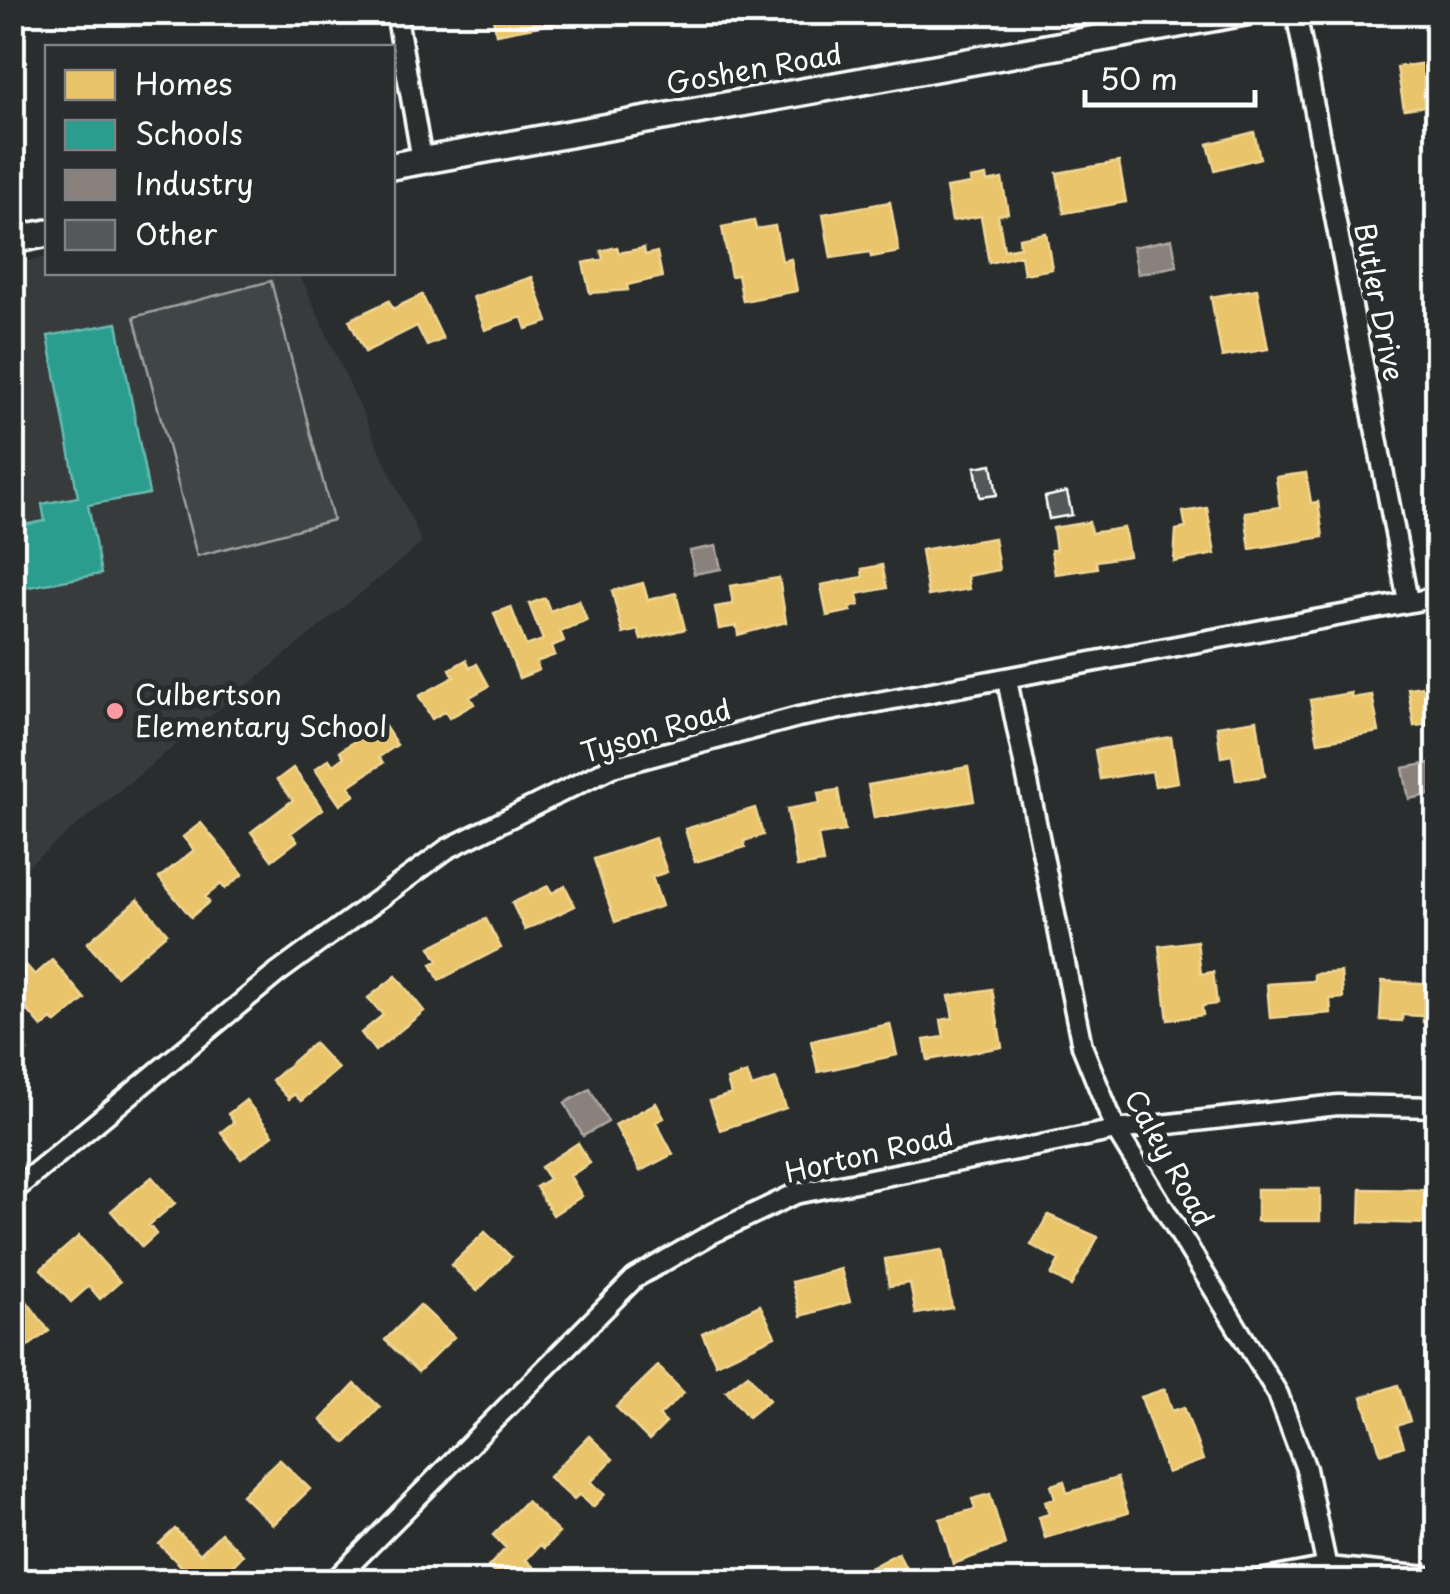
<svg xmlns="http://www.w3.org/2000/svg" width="1450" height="1594" font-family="'Playpen Sans',sans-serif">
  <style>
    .built { fill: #373a3b }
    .green { fill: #414445; stroke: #a0a2a2; stroke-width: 2.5 }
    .homes { fill: #e9c46a; stroke: #f0d697; stroke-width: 2.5 }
    .schools { fill: #2a9d8f; stroke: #6abab1; stroke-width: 2.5 }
    .industry { fill: #8a817c; stroke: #ada7a3; stroke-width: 2.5 }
    .building { fill: #555758; stroke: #fff; stroke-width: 2.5 }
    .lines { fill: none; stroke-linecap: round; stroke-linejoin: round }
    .street-casing { stroke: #fff; stroke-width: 25 }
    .secondary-casing { stroke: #fff; stroke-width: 32 }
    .street { stroke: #2a2d2e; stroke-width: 18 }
    .secondary { stroke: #2a2d2e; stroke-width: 25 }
    .poi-dot { fill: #ff9aa2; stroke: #2a2d2e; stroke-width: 4 }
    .labels { text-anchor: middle; stroke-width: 10; stroke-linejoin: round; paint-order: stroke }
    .street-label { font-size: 28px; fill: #fff; stroke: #2a2d2e }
    .poi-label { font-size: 28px; fill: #fff; stroke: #2a2d2e; text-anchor: start }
  </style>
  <rect width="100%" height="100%" fill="#2a2d2e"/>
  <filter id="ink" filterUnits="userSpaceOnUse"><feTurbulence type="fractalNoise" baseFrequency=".01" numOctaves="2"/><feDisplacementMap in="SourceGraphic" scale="20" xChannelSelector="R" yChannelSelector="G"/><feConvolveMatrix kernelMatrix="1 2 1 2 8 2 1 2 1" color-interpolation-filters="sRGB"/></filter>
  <g filter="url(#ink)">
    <!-- built -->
    <path class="built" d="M47,257L48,272L299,273L422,543L13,878V264Z"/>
    <!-- green -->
    <path class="green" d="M271,281L333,520L197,556L134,317Z"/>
    <!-- homes -->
    <path class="homes" d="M492,12H559L561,22L496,34Z
      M1427,63L1432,93L1423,94L1425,106L1404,109L1397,67Z
      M1254,132L1260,158L1215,170L1208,144Z
      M1119,162L1126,202L1064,213L1057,173Z
      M986,176L987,182L1002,179L1008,213L998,215L1004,250L1020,247L1019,238L1046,233L1052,269L1024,274L1021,255L989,263L981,216L952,221L946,188L971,184L970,179Z
      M890,202L899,252L871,257L870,252L831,258L823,214Z
      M754,221L756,229L775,226L782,261L791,259L797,291L743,301L738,275L731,276L722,227Z
      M617,247L619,253L644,248L645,255L657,252L662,277L627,285L628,290L590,293L583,263L603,259L601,251Z
      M532,277L548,322L526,329L522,317L485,330L473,297Z
      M1257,289L1268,349L1222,357L1211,297Z
      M422,295L443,339L427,346L417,326L365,352L349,320L389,301L393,309Z
      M1306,473L1311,503L1318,502L1323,537L1250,549L1245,512L1280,507L1276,477Z
      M1207,508L1215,554L1174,562L1176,530L1186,528L1183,512Z
      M1089,522L1091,533L1124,528L1129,556L1096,561L1097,568L1055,574L1051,550H1056L1053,528Z
      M994,538L999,570L967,576L969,589L928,596L921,550Z
      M882,565L887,588L857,594L859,605L850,607L851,611L827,616L821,585L863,577L862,569Z
      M779,578L786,622L738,635L737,626L719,629L715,607L733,604L730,586Z
      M643,583L648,600L676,593L685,629L641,640L638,630L623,634L612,591Z
      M545,598L550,611L579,600L587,621L560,631L564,641L552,646L555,655L536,662L539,670L519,678L494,613L511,607L526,646L543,640L529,604Z
      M466,660L470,668L477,664L489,686L470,697L474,704L449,718L445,711L432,719L419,696L454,677L450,669Z
      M1438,684V723L1414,726L1408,688Z
      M1351,693L1352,698L1372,695L1379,732L1318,742L1310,700Z
      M1257,720L1265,776L1236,780L1232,755L1221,757L1217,726Z
      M382,722L397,745L379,757L383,763L349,786L355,795L340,805L315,769L329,759L333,765L344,757L340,751Z
      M1171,737L1178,782L1155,786L1152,771L1100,779L1095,750Z
      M968,767L974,801L874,818L868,785Z
      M293,768L323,809L291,833L297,841L272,860L251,832L293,800L277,780Z
      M838,790L845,831L818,835L823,863L797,867L787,809L820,803L818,793Z
      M755,808L763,835L744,841L745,847L695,862L685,829Z
      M201,823L243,874L225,889L221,884L205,897L209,902L191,917L159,878L194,850L183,837Z
      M655,838L667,872L652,877L662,906L615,922L594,859Z
      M548,886L552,893L565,886L575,906L525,930L512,903Z
      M138,899L167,933L116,976L87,943Z
      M486,919L501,948L439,980L431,964L438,961L430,947Z
      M1197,941L1201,974L1213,972L1217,1004L1202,1006L1203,1015L1168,1020L1159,946Z
      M13,960L21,969L26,965L35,975L52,960L85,999L56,1023L52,1019L42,1027L12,992Z
      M1341,972L1343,998L1330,999L1331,1013L1270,1018L1267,984L1314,981V974Z
      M396,976L424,1011L375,1051L361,1033L383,1015L368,998Z
      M1382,981L1438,984V1023L1423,1022V1016L1402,1015V1021L1380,1020Z
      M992,989L1002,1047L928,1060L924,1040L944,1037L941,1020L953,1018L949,996Z
      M890,1024L897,1055L818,1072L811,1041Z
      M12,1032L27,1051L12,1063Z
      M314,1043L338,1069L301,1101L294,1094L289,1099L272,1080Z
      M747,1073L752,1087L776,1079L786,1108L720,1130L710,1101L731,1094L727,1080Z
      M246,1100L273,1135L241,1159L221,1132L234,1122L228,1114Z
      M656,1103L664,1118L656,1122L673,1154L640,1171L615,1125Z
      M578,1143L590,1163L570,1176L582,1196L553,1215L536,1187L549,1179L541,1167Z
      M152,1177L175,1203L149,1225L156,1234L142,1247L111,1211Z
      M1257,1189H1320V1221H1257Z
      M1361,1189L1431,1190L1430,1224L1360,1222Z
      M1048,1215L1098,1237L1071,1286L1051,1275L1059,1260L1031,1245Z
      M485,1232L511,1257L477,1291L451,1265Z
      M79,1236L120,1282L100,1299L89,1286L71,1302L41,1269Z
      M942,1250L952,1308L916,1314L910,1283L889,1286L885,1259Z
      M841,1269L850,1302L801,1316L792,1282Z
      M20,1292L49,1331L12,1358V1297Z
      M420,1305L454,1337L418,1372L385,1340Z
      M760,1305L775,1336L716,1364L702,1333Z
      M658,1366L684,1393L659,1416L666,1423L649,1440L616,1407Z
      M748,1374L769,1400L748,1417L726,1391Z
      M355,1384L380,1407L346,1443L321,1420Z
      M1398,1385L1410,1421L1397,1426L1404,1446L1381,1454L1362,1397Z
      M1165,1389L1172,1411L1184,1407L1203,1460L1167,1473L1141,1397Z
      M589,1436L613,1459L591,1482L605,1494L593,1507L579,1494L574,1500L549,1477Z
      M279,1459L310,1489L273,1525L242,1495Z
      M1117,1478L1128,1513L1045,1538L1039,1517L1049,1514L1045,1501L1055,1498L1051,1485L1064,1481L1067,1493Z
      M990,1494L1005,1545L953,1564L940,1519L975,1509L972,1499Z
      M526,1501L559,1533L544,1548L540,1545L526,1560L539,1572L530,1582L515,1570L503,1582L488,1567L506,1548L493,1535Z
      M175,1529L200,1554L221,1533L243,1555L217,1582H197L159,1544Z
      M898,1553L913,1582H861L857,1575Z"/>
    <!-- schools -->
    <path class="schools" d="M117,323L149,494L88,505L101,574L12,590V527L45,521L42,504L78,497L48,336Z"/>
    <!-- industry -->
    <path class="industry" d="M1172,239L1177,266L1138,274L1133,247Z
      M716,546L721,569L694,574L690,551Z
      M1431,763L1432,769L1438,768V793L1409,799L1403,768Z
      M590,1089L608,1122L583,1136L565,1103Z"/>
    <!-- building -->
    <path class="building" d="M992,464L997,495L980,497L975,467Z
      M1067,492L1072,515L1049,519L1045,497Z"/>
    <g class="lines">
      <!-- street casing -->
      <g class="street-casing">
        <path id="street" d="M396,12L422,160
          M1296,12L1408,601
          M1007,680L1082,1046L1116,1130L1278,1394L1306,1469L1330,1582
          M12,1192L276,974L447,849L612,767L798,717L1438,597
          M333,1582L635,1278L713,1233L795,1194L1116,1130L1338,1105L1438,1107
          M1249,1582L1328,1567L1438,1578"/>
      </g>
      <!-- secondary casing -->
      <g class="secondary-casing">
        <path id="secondary" d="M392,166L1245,12
          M12,240L48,233"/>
      </g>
      <!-- street -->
      <use href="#street" class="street"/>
      <!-- secondary -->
      <use href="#secondary" class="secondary"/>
    </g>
  </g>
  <!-- markers -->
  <circle class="poi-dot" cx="115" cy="711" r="10"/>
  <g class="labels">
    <!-- street labels -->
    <g class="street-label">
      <text transform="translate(754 69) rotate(-10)" y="10">Goshen Road</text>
      <text transform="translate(1379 302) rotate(79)" y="10">Butler Drive</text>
      <text transform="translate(656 731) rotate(-17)" y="10">Tyson Road</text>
      <text transform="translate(869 1154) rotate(-13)" y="10">Horton Road</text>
      <text transform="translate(1169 1158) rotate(61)" y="10">Caley Road</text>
    </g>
    <!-- poi labels -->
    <g class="poi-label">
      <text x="135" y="705">Culbertson<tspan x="135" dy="32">Elementary School</tspan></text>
    </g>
  </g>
  <!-- margin -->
  <rect width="1450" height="1594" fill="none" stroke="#2a2d2e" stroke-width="50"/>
  <rect x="25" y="25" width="1400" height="1544" fill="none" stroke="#fff" stroke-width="4" filter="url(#ink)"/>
  <!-- legend -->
  <rect x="45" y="45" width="350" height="230" fill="#2a2d2e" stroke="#7f8182" stroke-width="2.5"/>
  <rect x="65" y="70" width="50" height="30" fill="#e9c46a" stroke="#7f8182" stroke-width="2.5"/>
  <text x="135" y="95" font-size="30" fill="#ffffff">Homes</text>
  <rect x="65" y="120" width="50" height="30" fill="#2a9d8f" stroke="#7f8182" stroke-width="2.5"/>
  <text x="135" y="145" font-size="30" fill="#ffffff">Schools</text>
  <rect x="65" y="170" width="50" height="30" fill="#8a817c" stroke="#7f8182" stroke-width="2.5"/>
  <text x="135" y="195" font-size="30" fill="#ffffff">Industry</text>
  <rect x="65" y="220" width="50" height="30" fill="#555758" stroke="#7f8182" stroke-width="2.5"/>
  <text x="135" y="245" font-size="30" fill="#ffffff">Other</text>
  <!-- scale -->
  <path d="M1085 90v15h170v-15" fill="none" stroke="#ffffff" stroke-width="5"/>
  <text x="1100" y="90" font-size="30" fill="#ffffff" stroke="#2a2d2e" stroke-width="8" paint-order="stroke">50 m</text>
</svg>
